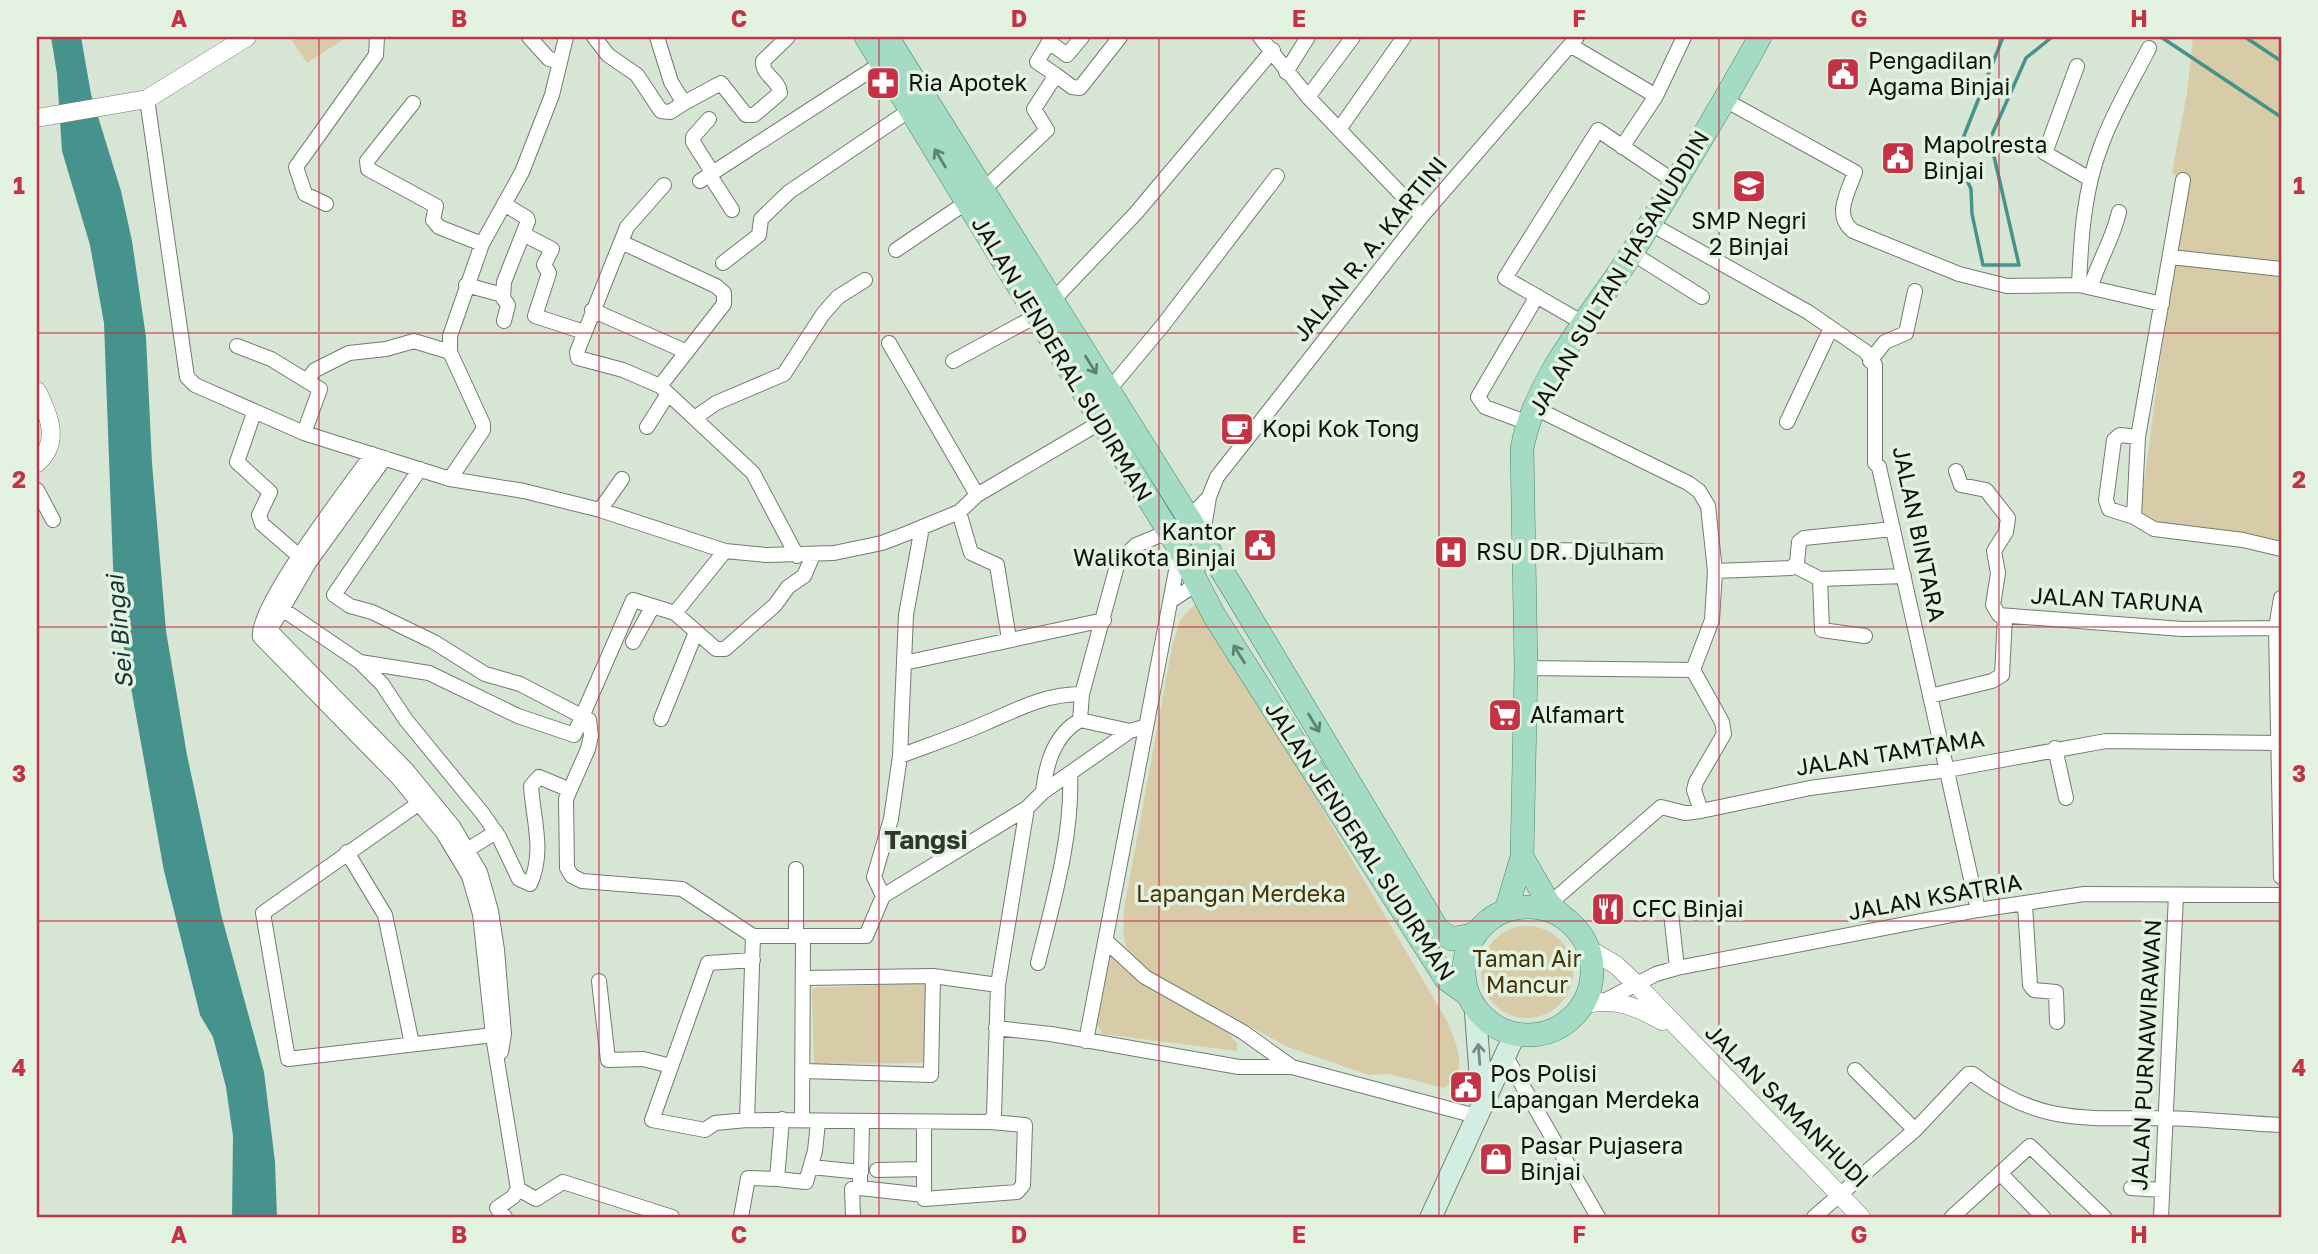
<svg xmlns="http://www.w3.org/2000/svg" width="2318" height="1254" font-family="'Golos Text',sans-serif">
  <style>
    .green { fill: #d8cca8 }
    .water { fill: #46928c }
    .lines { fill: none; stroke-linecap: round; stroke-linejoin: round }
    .stream { stroke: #46928c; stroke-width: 3.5 }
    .minor-casing { stroke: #707d6d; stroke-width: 16 }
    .tertiary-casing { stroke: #707d6d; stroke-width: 19 }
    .secondary-casing { stroke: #707d6d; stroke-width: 23 }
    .primary-casing { stroke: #48856b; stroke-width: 24 }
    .minor { stroke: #fff; stroke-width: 14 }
    .tertiary { stroke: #fff; stroke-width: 18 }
    .secondary { stroke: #d2ede2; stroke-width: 21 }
    .primary { stroke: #a4dbc4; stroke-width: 23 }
    .oneway { stroke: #608172 }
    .oneway2 { stroke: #7a8b82 }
    .grid { fill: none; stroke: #c33345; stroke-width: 2; stroke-opacity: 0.55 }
    .labels { text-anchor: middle; stroke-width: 7; stroke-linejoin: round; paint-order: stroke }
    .poi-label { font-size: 23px; fill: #0e130d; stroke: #e4f3e1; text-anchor: start }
    .street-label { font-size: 23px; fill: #0e130d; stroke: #e4f3e1 }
    .park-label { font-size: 23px; fill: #433506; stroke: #e4f3e1 }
    .water-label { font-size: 24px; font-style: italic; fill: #113634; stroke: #e4f3e1 }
    .quarter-label { font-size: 26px; font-weight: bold; fill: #2e392b; stroke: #e4f3e1 }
    .neatline { fill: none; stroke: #c33345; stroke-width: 2.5 }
    .grid-label { font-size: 23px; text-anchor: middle; font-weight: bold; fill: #c33345 }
  </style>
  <rect width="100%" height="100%" fill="#d7e6d4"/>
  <!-- green -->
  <path class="green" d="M299,37H347L307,63L292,41Z
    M2193,37H2271L2281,40V542L2150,527L2140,512L2184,181L2172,173L2187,93Z
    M1194,605L1205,610L1447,1021C1457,1046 1470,1069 1444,1088L1389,1074L1369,1075L1288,1047L1147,971C1121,949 1123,942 1124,909L1172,647L1180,620Z
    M1481 972a46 46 0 1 1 92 0a46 46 0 1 1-92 0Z
    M1113,950L1128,971L1228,1033L1237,1043V1051L1102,1034L1096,1022L1107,956Z
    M928,983L929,1063L814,1064L812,988Z"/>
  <!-- water -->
  <path class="water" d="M51,37H81L91,94L121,191L132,241L146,337L152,463L166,631L187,755L221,914L264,1072L275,1162L277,1217H232L233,1136L226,1087L213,1037L200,1015L164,871L114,593L104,323L90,245L62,151L57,74Z"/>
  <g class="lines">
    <!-- stream -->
    <path class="stream" d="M2003,37L1956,156L1971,189L1972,214L1983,265H2019L1990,139L2026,58L2052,37
      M2161,37L2281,117
      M2245,37L2281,61"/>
    <!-- minor casing -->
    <g class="minor-casing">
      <path id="minor" d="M529,37L549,59L560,61
        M594,37L608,55L637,75L661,111L670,112L684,103L671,82L657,37
        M1260,37L1308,97L1422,216
        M1570,45L1656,96
        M2077,66L2045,153L2090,179
        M1286,72L1308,37
        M1056,75L1037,62L1049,42L1067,55L1082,37
        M1308,97L1353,37
        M147,99L187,377L195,385L304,433L450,479L524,491L600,510L725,551L766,555L834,553L882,543L908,533L959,512L977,495L1101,422
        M1725,100L1855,172C1848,193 1833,215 1853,231L1959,274L2007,286L2079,285L2162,304
        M413,103L367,161L368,169L436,206L433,220L439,227L482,244
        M684,103L721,83L746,115H754L780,93C779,79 762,76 763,61L788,37
        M709,119L693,137V142L712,172
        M1340,128L1404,37
        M1622,147L1656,96L1684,37
        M709,174L732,210
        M2183,180L2138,437L2134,517L2154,529L2243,540L2281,549
        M700,181L882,63
        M982,191L1047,130L1034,109L1056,75L1072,87L1080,88L1120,37
        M326,204L305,194L296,167L376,55L377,37
        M504,204L527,218L528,221L504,282L503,298L508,305L504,321
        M1649,223L1808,312L1866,352L1875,365V463L1879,467L1978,910
        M523,234L552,249L544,265L549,273L535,316L584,332
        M621,242L716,286L724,293V304L660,386L753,473L797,556
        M896,250L967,202
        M1632,253L1702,297
        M2171,257L2281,269
        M723,263L759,235L761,219L789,192L910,110
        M466,285L503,295
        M2079,285C2081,237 2084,190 2101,146C2113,112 2133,80 2149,48
        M2091,286C2099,260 2113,239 2119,212
        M1044,290L1058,295L1136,213L1273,50
        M592,310L687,352
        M1585,324L1505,278L1598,130L1675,182
        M889,343L977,495
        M237,346L271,359L320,389L304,433
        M953,361L1036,316
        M1870,361L1885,342L1906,333L1915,291
        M307,380L315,370L349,353L386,349L414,341L450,352
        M660,386L623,370L578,358L577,352L627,227L664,185
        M1108,391L1163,325L1277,176
        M254,413L237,462L270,492L259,515L262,524L299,556
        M696,417L716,403L784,374L823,314L838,297L865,280
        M1787,422L1831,328
        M1528,423L1485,407L1478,397L1537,296
        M647,427L668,394
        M372,454C351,484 255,607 260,637L398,778L443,833L469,876L480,914L493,1036L518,1189L513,1197L497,1208L505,1217
        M385,458L309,563L270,630L407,770L453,826L480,872L491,911L497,950L504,1034L501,1052
        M420,469L334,595L350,606L372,612L434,642L485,674L520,684L589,720L591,736L588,749L566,799L567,868L572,876L582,881L682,889L753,936H866L883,896L1027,808L1043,792L1130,731L1144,727
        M1956,471L1961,485L1986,490L2008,518L2006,532L1994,551L1998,573L1993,605L1999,615L2182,629L2276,628
        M450,479L483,430V424L450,352V336L482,244L522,172L552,95L566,37
        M37,490L53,520
        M600,510L622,479
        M959,512L971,553L997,565L1009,639
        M2134,517L2109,509L2106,500L2114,440L2120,435L2138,437
        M1525,550L1651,551
        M1795,566L1820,579L1904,576
        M1715,571L1791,568L1797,563L1799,542L1804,538L1893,529
        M1820,579L1822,630L1865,636
        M2281,598L2276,628L2281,877
        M1172,600L1195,585L1209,497L1217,477L1422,216L1577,37
        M282,609L360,662L429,673L518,716L574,735L633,600L675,613L725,551
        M675,613L716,649H725L775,605L788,587L804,576L813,555
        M633,642L653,606
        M361,663L382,684L406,720L483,814L499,837L519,879L530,884C545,852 533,819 531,786L539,777L570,790
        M904,663L1104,620
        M1526,668L1693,670L1712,620L1715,571L1708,506L1699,491L1688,483L1533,407
        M1693,670L1722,722L1724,734L1696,782L1694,790L1701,811
        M1930,696L1992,681L2002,675L2005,616
        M661,719L696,632
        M1080,720L1082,694L1118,562L1136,545L1168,532
        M2055,748L2066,798
        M900,756C929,745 959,735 988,722C1020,708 1046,694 1082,694
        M1043,792C1046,764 1054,735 1080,720L1130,731
        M422,798L418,804L263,913L288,1059L502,1034
        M467,850L496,832
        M347,852L385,915L412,1044
        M883,896L874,877L891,819L900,756L906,615L922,527
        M1549,904L1661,807L1685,813L1701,811L1810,788L1947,770L2106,741L2281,743
        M2025,905L2030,985L2034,990L2056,992L2057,1022
        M1671,913L1677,968
        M796,936V869
        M1106,941L1145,977L1243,1032L1292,1067
        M753,960L708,963L652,1120L705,1130L715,1123L747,1120L990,1122L994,1115L998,985L1027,808
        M1038,963C1053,902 1073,836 1070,773
        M805,978L933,976L998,985
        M599,981L608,1060L643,1059L671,1066
        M1606,1000L1656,974L1677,968L1978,910L2084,894L2281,895
        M996,1028L1051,1034L1239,1067H1292L1476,1116
        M1086,1041L1180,550L1188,519L1209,497
        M1505,1055L1598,1217
        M1855,1070L1915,1130
        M805,1071L931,1075L933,976
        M747,1120L753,936
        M802,1120L803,936
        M924,1123V1199L1017,1192L1023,1185L1025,1125L990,1122
        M811,1167L861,1172L862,1123
        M877,1170L924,1169
        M860,1172V1188L924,1195
        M2000,1173L2043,1217
        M777,1179L806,1182L815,1151L818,1122
        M2131,1188L2162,1190
        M518,1189L536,1199L563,1182L672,1217
        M741,1217L748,1178L777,1179L782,1119
        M853,1217L852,1189L860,1188
        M1814,1217L1915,1130L1968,1074H1973C2037,1125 2087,1118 2164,1118C2203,1119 2242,1123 2281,1125
        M1952,1217L2030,1146L2104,1217
        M2161,1217L2176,895"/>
    </g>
    <!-- tertiary casing -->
    <g class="tertiary-casing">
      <path id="tertiary" d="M37,118L147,99L247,37
        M37,391C49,415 61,442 37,463
        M1589,949L1616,965L1635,983L1861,1217
        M1585,1004C1616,998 1635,1006 1662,1021"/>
    </g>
    <!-- secondary casing -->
    <g class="secondary-casing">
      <path id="secondary" d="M1475,1006L1482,1100
        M1431,1217L1515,1034"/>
    </g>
    <!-- primary casing -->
    <g class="primary-casing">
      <path id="primary" d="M866,37L1180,550L1215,617L1446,979L1467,994
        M887,37L1232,587L1438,930L1452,939L1476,934
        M1522,857L1549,904L1561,915
        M1464 971a64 64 0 1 1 128 0a64 64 0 1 1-128 0Z
        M1506,911L1522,857L1526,668L1522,449C1534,380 1592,315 1630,256C1675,184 1719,111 1760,37"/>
    </g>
    <!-- minor -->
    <use href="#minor" class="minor"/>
    <!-- tertiary -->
    <use href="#tertiary" class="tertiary"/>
    <!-- secondary -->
    <use href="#secondary" class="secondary"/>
    <!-- primary -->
    <use href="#primary" class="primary"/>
  </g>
  <!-- one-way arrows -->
  <defs><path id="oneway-shaft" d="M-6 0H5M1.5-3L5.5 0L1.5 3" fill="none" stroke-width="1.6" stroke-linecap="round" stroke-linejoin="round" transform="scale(1.75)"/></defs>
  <g class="oneway">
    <use href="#oneway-shaft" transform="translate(940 158) rotate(-121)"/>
    <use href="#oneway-shaft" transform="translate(1091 365) rotate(58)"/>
    <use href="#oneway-shaft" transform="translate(1239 654) rotate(-122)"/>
    <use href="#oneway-shaft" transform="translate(1314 723) rotate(59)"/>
  </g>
  <use class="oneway2" href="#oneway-shaft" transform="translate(1479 1054) rotate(-95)"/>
  <!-- grid -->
  <path class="grid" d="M319,37V1217M599,37V1217M879,37V1217M1159,37V1217M1439,37V1217M1719,37V1217M1999,37V1217M37,333H2281M37,627H2281M37,921H2281"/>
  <!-- icons -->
  <defs>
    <g id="civic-square" transform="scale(1.75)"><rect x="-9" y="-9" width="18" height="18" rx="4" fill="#c33345" stroke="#e4f3e1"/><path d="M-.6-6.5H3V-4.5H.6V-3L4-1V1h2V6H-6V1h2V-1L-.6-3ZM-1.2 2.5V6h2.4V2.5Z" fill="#fff"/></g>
    <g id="pharmacy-square" transform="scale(1.75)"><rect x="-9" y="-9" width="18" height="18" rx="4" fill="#c33345" stroke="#e4f3e1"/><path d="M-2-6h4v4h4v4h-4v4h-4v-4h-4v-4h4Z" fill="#fff"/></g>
    <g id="school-square" transform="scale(1.75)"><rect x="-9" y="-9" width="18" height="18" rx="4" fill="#c33345" stroke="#e4f3e1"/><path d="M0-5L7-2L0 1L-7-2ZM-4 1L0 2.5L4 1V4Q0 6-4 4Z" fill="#fff"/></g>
    <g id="cafe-square" transform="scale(1.75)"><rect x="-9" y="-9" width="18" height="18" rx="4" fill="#c33345" stroke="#e4f3e1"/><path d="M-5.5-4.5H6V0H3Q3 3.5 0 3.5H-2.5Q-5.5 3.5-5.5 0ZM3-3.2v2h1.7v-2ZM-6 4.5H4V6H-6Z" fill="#fff"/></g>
    <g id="hospital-square" transform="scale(1.75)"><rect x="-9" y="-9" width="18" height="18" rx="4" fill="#c33345" stroke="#e4f3e1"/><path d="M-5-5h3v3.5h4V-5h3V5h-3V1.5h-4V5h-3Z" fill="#fff"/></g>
    <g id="supermarket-square" transform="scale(1.75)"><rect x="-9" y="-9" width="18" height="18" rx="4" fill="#c33345" stroke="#e4f3e1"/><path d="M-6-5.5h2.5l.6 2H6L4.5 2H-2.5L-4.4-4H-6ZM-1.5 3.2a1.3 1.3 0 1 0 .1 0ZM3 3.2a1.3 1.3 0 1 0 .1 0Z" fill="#fff"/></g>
    <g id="restaurant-square" transform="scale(1.75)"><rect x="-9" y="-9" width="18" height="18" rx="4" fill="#c33345" stroke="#e4f3e1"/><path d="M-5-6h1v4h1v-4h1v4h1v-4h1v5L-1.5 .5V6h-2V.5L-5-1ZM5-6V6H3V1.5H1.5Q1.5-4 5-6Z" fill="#fff"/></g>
    <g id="shop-square" transform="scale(1.75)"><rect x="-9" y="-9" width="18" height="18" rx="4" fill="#c33345" stroke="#e4f3e1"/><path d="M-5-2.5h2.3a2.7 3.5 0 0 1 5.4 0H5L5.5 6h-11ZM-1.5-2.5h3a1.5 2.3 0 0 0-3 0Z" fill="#fff"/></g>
  </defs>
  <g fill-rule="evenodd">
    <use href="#civic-square" x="1843" y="74"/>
    <use href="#pharmacy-square" x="883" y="83"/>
    <use href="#civic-square" x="1898" y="158"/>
    <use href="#school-square" x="1749" y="186"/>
    <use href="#cafe-square" x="1237" y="429"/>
    <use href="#civic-square" x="1260" y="545"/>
    <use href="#hospital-square" x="1451" y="552"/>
    <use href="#supermarket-square" x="1505" y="715"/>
    <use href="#restaurant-square" x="1608" y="909"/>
    <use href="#civic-square" x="1466" y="1087"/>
    <use href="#shop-square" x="1496" y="1159"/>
  </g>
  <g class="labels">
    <!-- poi labels -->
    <g class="poi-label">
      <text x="1868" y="69">Pengadilan<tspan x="1868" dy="26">Agama Binjai</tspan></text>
      <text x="908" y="91">Ria Apotek</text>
      <text x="1923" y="153">Mapolresta<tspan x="1923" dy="26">Binjai</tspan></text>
      <text x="1749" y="229" text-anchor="middle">SMP Negri<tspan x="1749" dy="26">2 Binjai</tspan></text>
      <text x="1262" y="437">Kopi Kok Tong</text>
      <text x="1236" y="540" text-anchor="end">Kantor<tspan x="1236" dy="26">Walikota Binjai</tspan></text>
      <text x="1476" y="560">RSU DR. Djulham</text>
      <text x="1530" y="723">Alfamart</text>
      <text x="1632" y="917">CFC Binjai</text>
      <text x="1490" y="1082">Pos Polisi<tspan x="1490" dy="26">Lapangan Merdeka</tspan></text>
      <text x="1520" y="1154">Pasar Pujasera<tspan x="1520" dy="26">Binjai</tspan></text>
    </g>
    <!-- street labels -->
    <g class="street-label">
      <text transform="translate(1370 249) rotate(-51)" y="8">JALAN R. A. KARTINI</text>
      <text transform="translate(1619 273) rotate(-59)" y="8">JALAN SULTAN HASANUDDIN</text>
      <text transform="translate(1062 359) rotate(59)" y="8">JALAN JENDERAL SUDIRMAN</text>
      <text transform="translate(1919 534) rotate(78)" y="8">JALAN BINTARA</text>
      <text transform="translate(2117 600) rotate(3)" y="8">JALAN TARUNA</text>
      <text transform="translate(1890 753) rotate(-9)" y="8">JALAN TAMTAMA</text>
      <text transform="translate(1360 841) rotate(57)" y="8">JALAN JENDERAL SUDIRMAN</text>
      <text transform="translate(1935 897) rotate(-10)" y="8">JALAN KSATRIA</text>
      <text transform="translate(2146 1055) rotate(-87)" y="8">JALAN PURNAWIRAWAN</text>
      <text transform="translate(1787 1106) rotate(45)" y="8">JALAN SAMANHUDI</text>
    </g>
    <!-- park labels -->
    <g class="park-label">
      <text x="1241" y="902">Lapangan Merdeka</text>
      <text x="1527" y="967">Taman Air<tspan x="1527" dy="26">Mancur</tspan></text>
    </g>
    <!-- water labels -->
    <g class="water-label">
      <text transform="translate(120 632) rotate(-95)" y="8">Sei Bingai</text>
    </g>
    <!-- quarter labels -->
    <g class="quarter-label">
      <text x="926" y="849">Tangsi</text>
    </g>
  </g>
  <!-- border -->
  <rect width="2318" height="1254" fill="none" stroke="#e4f3e1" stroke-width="77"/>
  <rect x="38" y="38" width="2242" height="1178" class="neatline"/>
  <g class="grid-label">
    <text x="179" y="27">A</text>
    <text x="459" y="27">B</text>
    <text x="739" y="27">C</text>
    <text x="1019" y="27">D</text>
    <text x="1299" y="27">E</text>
    <text x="1579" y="27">F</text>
    <text x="1859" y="27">G</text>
    <text x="2139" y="27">H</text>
    <text x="19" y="194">1</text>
    <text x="2299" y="194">1</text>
    <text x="19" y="488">2</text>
    <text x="2299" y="488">2</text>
    <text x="19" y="782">3</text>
    <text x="2299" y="782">3</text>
    <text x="19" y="1076">4</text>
    <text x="2299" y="1076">4</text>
    <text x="179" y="1243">A</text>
    <text x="459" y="1243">B</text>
    <text x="739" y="1243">C</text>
    <text x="1019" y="1243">D</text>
    <text x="1299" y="1243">E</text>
    <text x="1579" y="1243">F</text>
    <text x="1859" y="1243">G</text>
    <text x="2139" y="1243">H</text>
  </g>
</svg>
